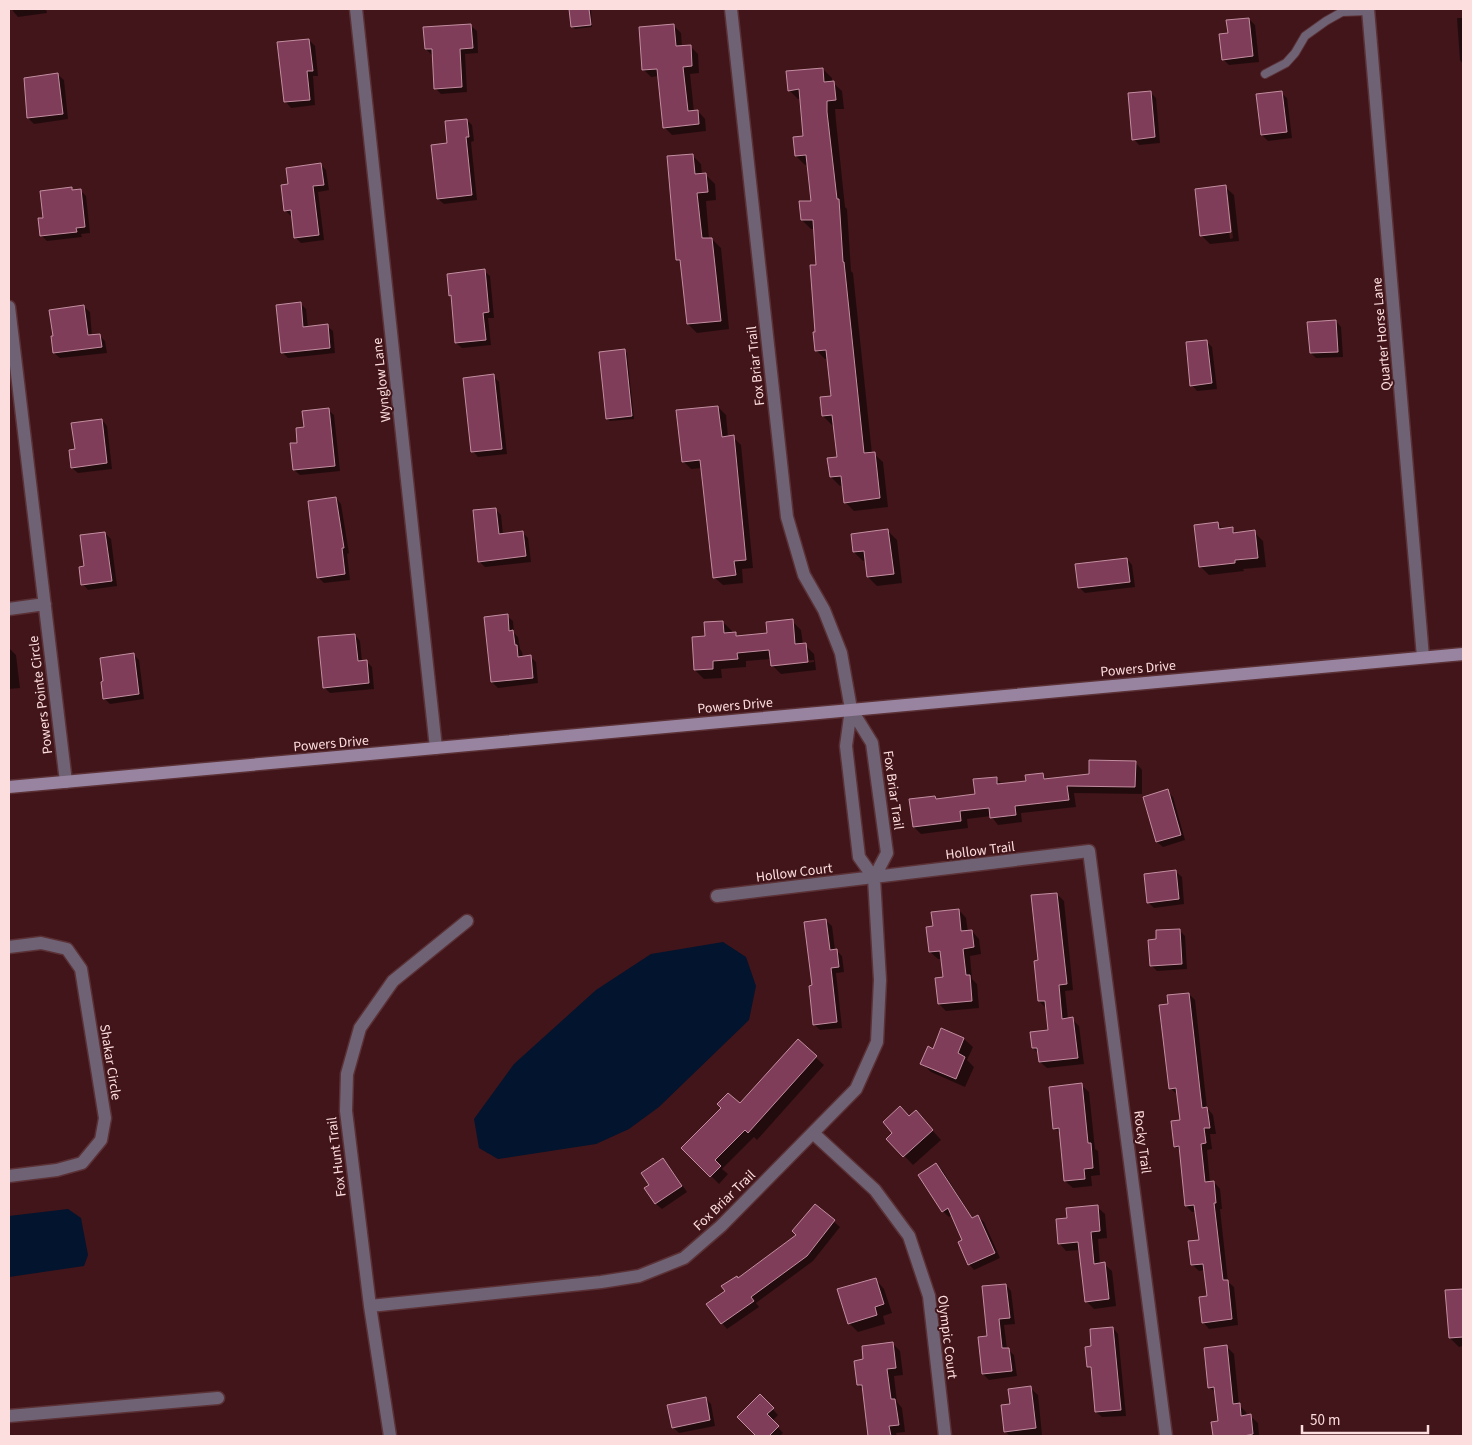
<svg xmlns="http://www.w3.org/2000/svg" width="1472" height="1445" font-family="'Source Sans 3',sans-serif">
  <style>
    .water { fill: #02142e }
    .shadow { fill: #0007; fill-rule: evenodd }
    .building { fill: #803d59; stroke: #c38ea1 }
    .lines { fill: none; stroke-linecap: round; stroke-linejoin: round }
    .lane-casing { stroke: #5b3136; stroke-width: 10 }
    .street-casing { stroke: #5b3136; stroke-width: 15 }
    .secondary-casing { stroke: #5b3136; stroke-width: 15 }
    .lane { stroke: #6e6274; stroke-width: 8 }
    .street { stroke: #6e6274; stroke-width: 12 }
    .secondary { stroke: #9884a0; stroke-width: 12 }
    .labels { text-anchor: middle; stroke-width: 4; stroke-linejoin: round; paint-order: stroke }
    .street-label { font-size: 14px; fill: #fddedf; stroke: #41151a }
  </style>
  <rect width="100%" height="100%" fill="#41151a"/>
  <!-- water -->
  <path class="water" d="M723,942L746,957L756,986L749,1020L659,1107L629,1129L596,1144L498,1159L479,1148L474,1119L514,1064L596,990L651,954Z
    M68,1209L81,1218L88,1255L84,1266L9,1277V1216Z"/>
  <!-- shadow -->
  <path class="shadow" d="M12,9H46L47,13L18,17L13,11Z
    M570,9H591L592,27L575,29L572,26Z
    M1457,18H1463V64L1460,60Z
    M1249,19L1255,25L1259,62L1229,65L1223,59L1229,34Z
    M471,26L477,31L478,53L465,54L467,92L441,94L435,88L433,54L432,55L426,49Z
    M674,26L681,33L682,47L690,46L698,54L699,73L690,74L694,112L698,111L705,119L706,131L672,135L664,127L659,76L651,77L643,69Z
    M309,40L315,46L318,76H313L315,105L291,108L286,102Z
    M823,69L832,78V82L842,91L844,109H835L836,121L845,207L847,209L851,271L853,273L872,454H874L883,462L888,507L854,511L845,502L843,485L840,486L831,477L838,458L835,424L832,425L823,416L832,397L828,359H825L816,350L817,266L815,229H811L802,220L812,202L808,164L805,165L796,156L805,137L801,99H798L789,90Z
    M58,75L64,80L68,119L34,124L28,118L25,79Z
    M1150,92L1156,98L1160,143L1139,145L1134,139Z
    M1281,93L1287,98L1292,138L1268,141L1262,135Z
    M467,120L472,125L474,141L471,142L477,200L444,204L438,199L449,144Z
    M692,155L701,164L702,175H706L715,184L716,200L706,201L709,239H712L721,248L729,329L697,333L688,324L682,264L677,260Z
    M321,165L326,170L329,190L318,192L324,240L301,243L295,237L293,216H291L285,210L290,185Z
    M1225,187L1234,195L1239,241L1210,244L1201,235ZM1225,195H1228L1233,238L1230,239Z
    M71,188L74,191L80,190L86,196L90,233L81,234L82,237L47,241L41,235L44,219Z
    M484,271L490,276L494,318H488L491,345L462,348L456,343L453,297L450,295Z
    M300,303L306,309L308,328L327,326L333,331L335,353L288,358L282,352Z
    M84,307L90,312L92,336L99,335L105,341L107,353L60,358L54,353Z
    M1336,321L1341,327L1343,357L1316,358L1311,353Z
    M1206,341L1212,347L1217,389L1197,391L1192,385Z
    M625,351L627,353L634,419L610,421L607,419Z
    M493,376L499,382L507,454L478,457L473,451Z
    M718,407L726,415L728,437H733L741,445L753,568L742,569L743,583L723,585L714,577L702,468L691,469L683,461Z
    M328,410L334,415L340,471L300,475L294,470L299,444L306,428Z
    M102,420L107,426L112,469L78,473L72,468L76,450Z
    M336,498L341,504L349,553L347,554L350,580L324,583L318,577Z
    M495,509L501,515L503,535L523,533L528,538L531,562L485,567L479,561Z
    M1218,524L1224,530L1232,529L1237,533L1254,532L1263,541L1266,567L1243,569L1244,571L1209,575L1200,566Z
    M888,531L897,540L902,583L877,586L868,577L866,560L863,561L854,552Z
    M105,533L111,539L117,586L88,590L83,584L86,567Z
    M1127,559L1132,565L1135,587L1085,593L1079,587Z
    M507,616L513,621L514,633L518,637L520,649L522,652L523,658L530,657L536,662L538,683L498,688L492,682L486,618Z
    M792,621L801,630L803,645H805L814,654L816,670L781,674L772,665L771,659L746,661V667L721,669L722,678L704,679L695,670L706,637L723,622L732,631V634H736L739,637L768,634ZM814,660V662L778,666V664Z
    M355,635L360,641L362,662L366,661L372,667L374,689L330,693L324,687Z
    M9,649H10L16,655L20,688L9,689Z
    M134,655L139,660L144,699L110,704L104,698Z
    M1135,762L1142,770V794L1074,793L1076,807L1021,813L1022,822L998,825L991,816L967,819L968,828L921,834L914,827L935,797L938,800L976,795L996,778L1003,785L1027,782L1043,775L1048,780L1090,775Z
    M1167,791L1173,797L1185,840L1163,847L1157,842Z
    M1176,872L1182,877L1184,904L1154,908L1148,902Z
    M1057,894L1064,901L1073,990L1065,991L1068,1019H1072L1079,1026L1084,1064L1047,1068L1040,1062L1039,1054L1033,1048L1050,1031L1046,1008L1039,1001V962Z
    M959,910L966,918L968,932L972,931L979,939L981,954L970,956L972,979L977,984L979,1008L946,1011L939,1004L944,978L942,959H938L930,952Z
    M826,921L832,926L835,950H836L842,956L844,972L836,973L842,1028L820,1030L814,1024L813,986Z
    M1179,930L1185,936L1187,969L1157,971L1151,965L1157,940Z
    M1189,994L1195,1000L1207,1108L1213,1115L1216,1134H1210L1212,1149L1207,1150L1210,1183L1214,1182L1220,1189L1222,1209H1220L1228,1282L1234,1287L1238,1325L1209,1329L1203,1322L1208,1297L1205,1270L1199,1271L1193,1265L1200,1241L1196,1212H1192L1186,1206L1181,1152L1175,1146L1182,1121L1178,1094H1177L1170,1088L1169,1005Z
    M964,1039L973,1047L967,1060L974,1067L965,1087L931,1072L922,1063Z
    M798,1041L824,1065L757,1140L754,1137L722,1169L728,1174L719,1184L683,1148L722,1108L740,1105Z
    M1081,1085L1089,1092L1095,1149L1098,1151L1100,1175L1091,1176L1092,1186L1073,1188L1065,1181L1061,1134L1055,1128Z
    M909,1118L924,1121L941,1140L913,1165L888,1139Z
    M663,1160L668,1165L687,1192L662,1209L656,1204L646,1188L650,1185Z
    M936,1165L942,1170L973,1219L978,1217L984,1222L1000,1258L974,1270L969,1264L964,1241L952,1215L949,1217L943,1211Z
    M815,1205L840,1227L813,1261L756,1303L759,1307L727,1329L722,1323L738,1279L798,1235Z
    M1097,1207L1105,1214L1107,1238L1098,1239L1100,1264H1104L1112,1271L1116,1306L1094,1309L1086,1301L1080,1250L1066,1251L1059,1243L1068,1219Z
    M876,1280L884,1289L892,1313L883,1316L885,1324L858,1332L849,1323Z
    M1006,1285L1011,1291L1015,1324L1004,1325L1007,1349L1014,1355L1017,1376L989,1380L983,1374L989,1338Z
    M1463,1290V1346L1459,1347L1450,1338L1447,1291Z
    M1113,1328L1118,1334L1126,1416L1102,1417L1096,1412L1093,1371L1088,1367L1093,1347Z
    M892,1343L900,1351L903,1375L894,1376L897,1402L902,1408L905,1432L896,1433L897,1436H869L864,1390L858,1385Z
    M1227,1347L1234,1354L1239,1405L1246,1412L1247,1416H1250L1258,1423L1259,1436H1214L1213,1423L1219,1422L1216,1394L1210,1387Z
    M1030,1388L1038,1395L1042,1435L1038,1436H1010L1005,1431Z
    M760,1396L778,1415L772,1421L783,1433L780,1436H758L738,1417Z
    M705,1398L711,1404L715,1426L679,1433L673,1427Z"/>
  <!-- building -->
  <path class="building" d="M569,9H589L591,25L571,27Z
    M1249,18L1253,56L1222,60L1219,34L1228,33L1226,20Z
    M471,24L473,48L460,49L462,87L434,89L432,49H425L423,27Z
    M674,24L676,46L691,45L692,66L683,67L688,111L698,110L699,124L663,128L657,69L642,70L639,27Z
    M309,39L313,71H307L310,100L284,102L277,42Z
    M823,68L824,82L834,81L836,100L827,101V112L837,199H839L843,262H844L864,453L875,452L880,498L844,503L841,476L830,477L827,458L837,457L832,415L822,416L820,397L831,396L826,350L815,351L813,332H815L810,265H816L813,220H801L799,201H811L806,155L795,156L793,137L803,136L799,89L788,91L786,71Z
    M58,73L63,114L27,118L24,78Z
    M1151,91L1155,137L1132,140L1128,93Z
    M1282,91L1287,132L1261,135L1256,94Z
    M467,119L469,137H466L472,195L437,199L431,145L447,143L445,121Z
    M693,154L695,174L706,173L708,192L697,193L702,238H712L721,321L687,324L680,260H676L667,156Z
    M321,163L324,185L313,186L319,235L294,238L291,210L284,211L281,185L288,184L286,168Z
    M1226,185L1231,232L1200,236L1195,189Z
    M72,187V190L81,189L85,227L76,228L77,232L40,236L38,218H43L40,191Z
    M485,269L489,312L483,313L486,340L455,343L451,295L449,296L447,274Z
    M301,302L303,327L328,324L330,348L281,353L276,305Z
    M84,305L88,335L100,334L102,347L53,353L51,336H53L49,310Z
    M1336,320L1338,352L1310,353L1307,322Z
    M1207,340L1212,383L1190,386L1186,342Z
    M625,349L632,416L606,419L599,352Z
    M494,374L502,449L471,452L463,378Z
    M718,406L722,437L734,435L746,560L734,561L736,575L713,578L700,460L682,462L676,410Z
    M329,408L335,466L293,470L290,443H297L296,428L304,427L302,411Z
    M102,419L107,463L71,468L69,450L75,449L71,423Z
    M336,497L344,548H342L345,574L317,578L308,501Z
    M496,508L499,534L523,531L526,556L478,562L473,510Z
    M1218,522L1219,529L1233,527V533L1255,530L1258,558L1235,560V563L1199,567L1194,525Z
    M888,529L894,574L867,577L864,551L853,552L851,534Z
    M105,532L112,581L81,585L79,567L84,566L80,535Z
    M1127,558L1130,582L1078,588L1075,564Z
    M508,614L509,631L513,630L515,645H517L518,657L531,655L533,678L491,682L484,617Z
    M793,619L795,644L806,643L808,662L771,666L769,650L737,653L738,659L713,661V669L694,670L692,637L705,636L704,622L723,621L724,633L736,632V636L767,633L766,622Z
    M355,634L358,661L367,660L369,683L323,688L318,637Z
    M134,653L139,694L103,699L101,682L103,681L100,658Z
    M1089,760L1136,761L1135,787L1067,786L1069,800L1015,806L1016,815L990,818L989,808L960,811L961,821L913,827L909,799L935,796L936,799L975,794L973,779L997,777V784L1026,781L1025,775L1043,773L1044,779L1089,774Z
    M1168,789L1181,835L1156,842L1143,797Z
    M1176,870L1179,899L1147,903L1144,874Z
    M1057,893L1067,984L1059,985L1062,1019L1073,1017L1078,1058L1039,1062L1037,1048H1032L1030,1032L1048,1030L1045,1001H1038L1034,961L1038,960L1031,895Z
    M959,909L961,931L972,930L974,947L963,949L966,975H970L972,1001L938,1004L935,978L943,977L940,951L929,952L926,927L933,926L931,912Z
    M826,919L830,950L837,949L839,967L831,968L837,1022L813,1025L809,986L812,985L804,922Z
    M1180,929L1182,964L1150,966L1148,940L1156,939V930Z
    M1189,993L1202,1108L1207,1107L1210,1128H1204L1206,1143L1201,1144L1205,1182L1214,1181L1216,1203H1214L1223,1280H1228L1232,1319L1202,1323L1199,1297L1207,1296L1203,1264L1191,1265L1188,1241L1199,1240L1194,1205L1185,1206L1179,1146L1174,1147L1171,1121L1180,1120L1176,1088L1169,1089L1159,1005L1168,1004L1167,995Z
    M941,1028L964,1038L958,1053L965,1057L956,1079L920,1064L928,1046L933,1049Z
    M798,1039L817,1056L748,1133L745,1130L715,1160L721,1166L710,1177L681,1148L721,1108L717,1104L728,1093L740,1103Z
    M1082,1083L1088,1143H1091L1093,1168L1084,1169L1085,1179L1064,1181L1059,1128L1053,1129L1049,1087Z
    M900,1106L909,1116L916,1110L933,1130L903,1157L886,1139L892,1133L883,1122Z
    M663,1158L682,1186L655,1204L644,1188L649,1185L641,1173Z
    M936,1163L972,1218L978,1215L995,1253L968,1265L958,1242L962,1240L948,1208L942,1212L918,1175Z
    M815,1204L835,1220L807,1256L751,1297L754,1301L721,1324L706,1304L725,1291L721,1286L737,1276L738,1278L796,1235L792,1231Z
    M1098,1205L1100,1231L1091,1232L1094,1264L1105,1262L1109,1299L1085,1302L1078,1242L1058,1244L1056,1219L1067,1218L1066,1208Z
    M876,1278L884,1304L875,1307L877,1315L848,1324L837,1289Z
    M1006,1284L1010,1318L999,1319L1002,1348H1009L1012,1371L982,1374L978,1337L987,1336L982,1286Z
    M1463,1289V1337L1449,1338L1445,1290Z
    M1113,1327L1121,1410L1095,1412L1091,1367H1087L1085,1347L1091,1346L1090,1329Z
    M893,1342L896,1368L887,1369L891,1399H895L899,1425L889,1426L891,1436H868L862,1385H857L854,1361L863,1359L862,1346Z
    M1227,1345L1233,1404L1240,1403L1241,1416L1251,1414L1253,1434L1244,1436H1213L1211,1422L1218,1421L1214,1387L1208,1388L1204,1348Z
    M1031,1386L1036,1428L1004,1432L1001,1405L1010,1404L1008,1389Z
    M760,1394L774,1408L767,1414L779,1426L769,1436H756L737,1417Z
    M706,1397L710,1420L672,1428L667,1405Z"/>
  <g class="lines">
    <!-- lane casing -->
    <g class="lane-casing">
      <path id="lane" d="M1265,74L1286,63L1295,53L1305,36L1326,21L1342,12L1368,11"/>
    </g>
    <!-- street casing -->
    <g class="street-casing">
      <path id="street" d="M356,9L436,748
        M731,9L787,517L804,575L824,610L841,653L851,709L846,746L859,857L874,878
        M1368,9L1423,657
        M9,307L66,782
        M9,609L45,604
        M717,896L1089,851L1166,1436
        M9,947L41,943L67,949L81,969L105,1118L101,1140L82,1163L57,1170L9,1176
        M813,1133L875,1190L909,1236L929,1296L945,1436
        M370,1306L601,1282L639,1276L684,1258L721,1226L856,1089L877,1042L880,980L874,878L887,853L872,743L851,709
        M9,1416L218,1398
        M390,1436L370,1306L346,1111L347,1074L360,1028L393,981L467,921"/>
    </g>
    <!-- secondary casing -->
    <g class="secondary-casing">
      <path id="secondary" d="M9,787L1463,654"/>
    </g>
    <!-- lane -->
    <use href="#lane" class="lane"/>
    <!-- street -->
    <use href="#street" class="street"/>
    <!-- secondary -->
    <use href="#secondary" class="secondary"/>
  </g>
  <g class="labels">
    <!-- street labels -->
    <g class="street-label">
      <text transform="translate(1381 334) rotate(-95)" y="5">Quarter Horse Lane</text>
      <text transform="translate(755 366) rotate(-96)" y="5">Fox Briar Trail</text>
      <text transform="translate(381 380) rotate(-96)" y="5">Wynglow Lane</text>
      <text transform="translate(1138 668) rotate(-5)" y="5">Powers Drive</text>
      <text transform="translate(40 695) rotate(-97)" y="5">Powers Pointe Circle</text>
      <text transform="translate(735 705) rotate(-5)" y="5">Powers Drive</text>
      <text transform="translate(331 743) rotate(-5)" y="5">Powers Drive</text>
      <text transform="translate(894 790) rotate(82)" y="5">Fox Briar Trail</text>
      <text transform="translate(980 850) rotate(-7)" y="5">Hollow Trail</text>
      <text transform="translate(794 872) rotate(-7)" y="5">Hollow Court</text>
      <text transform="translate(111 1062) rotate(81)" y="5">Shakar Circle</text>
      <text transform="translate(1143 1142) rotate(83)" y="5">Rocky Trail</text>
      <text transform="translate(336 1157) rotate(-97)" y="5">Fox Hunt Trail</text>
      <text transform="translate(724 1200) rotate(-44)" y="5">Fox Briar Trail</text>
      <text transform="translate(948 1337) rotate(83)" y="5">Olympic Court</text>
    </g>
  </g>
  <!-- border -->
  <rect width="1472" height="1445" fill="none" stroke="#fddedf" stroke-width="20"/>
  <!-- scale -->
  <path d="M1302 1425v8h126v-8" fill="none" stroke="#fddedf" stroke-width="2.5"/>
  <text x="1310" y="1425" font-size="15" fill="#fddedf" stroke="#41151a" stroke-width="4" paint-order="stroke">50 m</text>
</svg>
